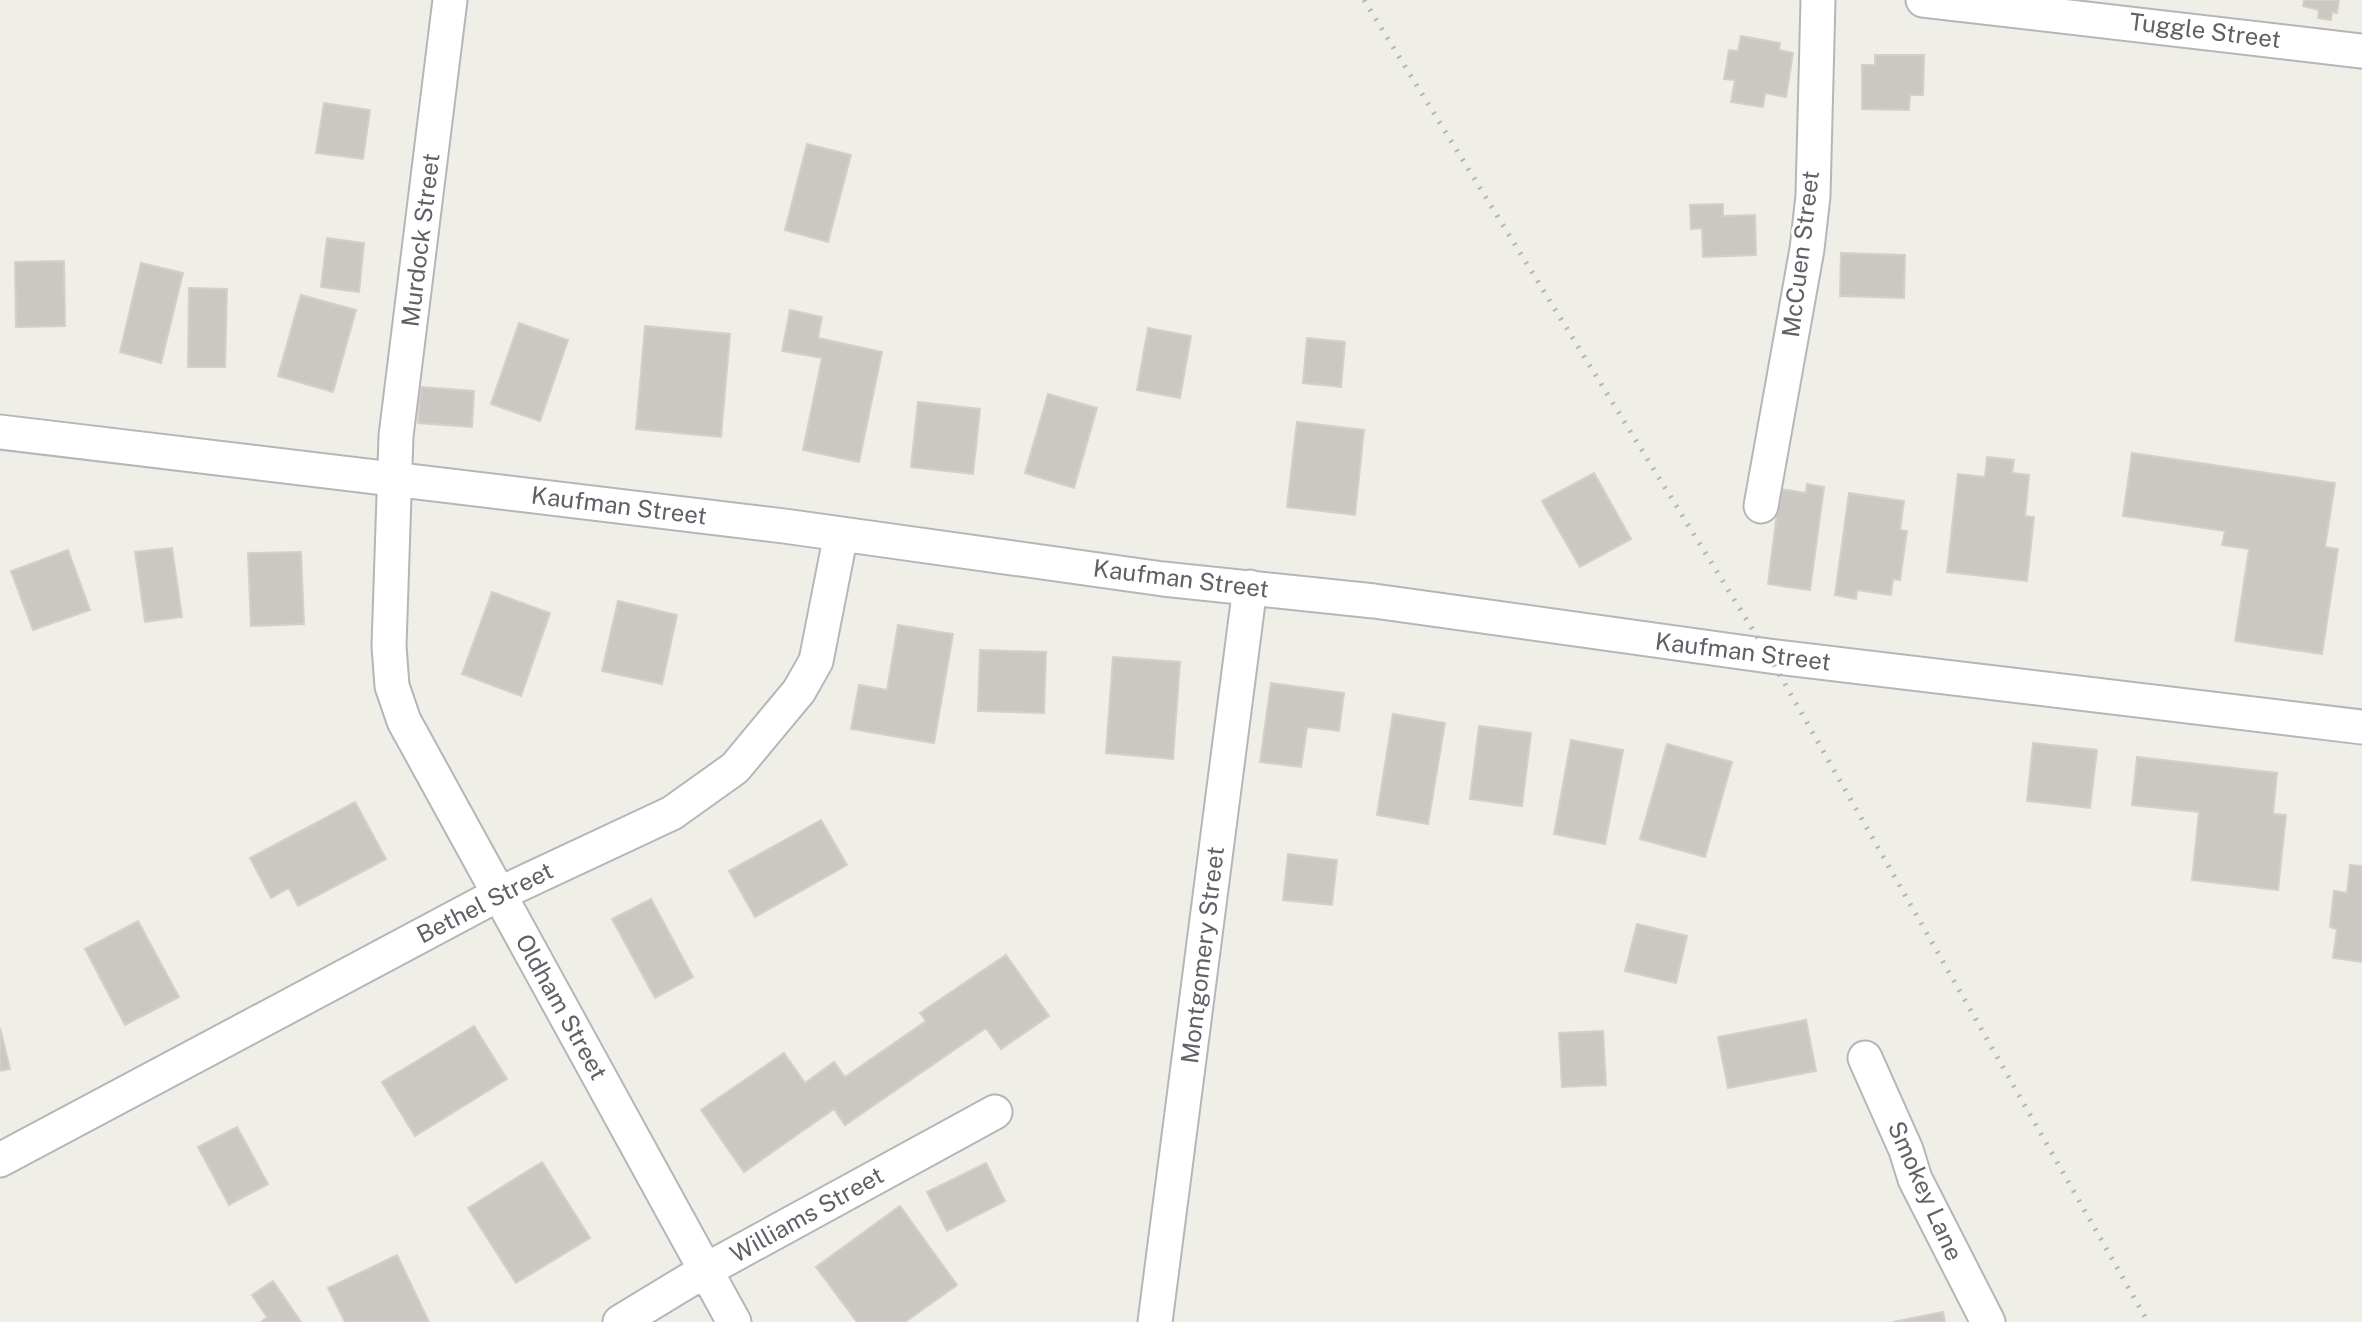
<svg xmlns="http://www.w3.org/2000/svg" width="2362" height="1322" font-family="'Public Sans',sans-serif">
  <style>
    .building { fill: #cbc8c4; stroke: #d4d0c5; stroke-width: 2 }
    .lines { fill: none; stroke-linecap: round; stroke-linejoin: round }
    .minor-casing { stroke: #b4b6ba; stroke-width: 37 }
    .minor { stroke: #fff; stroke-width: 33 }
    .rail { stroke: #b4b5b6; stroke-width: 5; stroke-dasharray: 2 9; stroke-linecap: butt }
    .labels { text-anchor: middle; stroke-width: 6; stroke-linejoin: round; paint-order: stroke }
    .street-label { font-size: 24px; fill: #5e6166; stroke: #fff }
  </style>
  <rect width="100%" height="100%" fill="#efeee7"/>
  <!-- building -->
  <path class="building" d="M2304,0H2339L2337,13L2332,12L2331,20L2318,18L2319,10L2303,6Z
    M1741,36L1780,43L1779,50L1793,53L1786,97L1765,93L1763,107L1731,102L1735,80L1724,79L1729,50L1738,51Z
    M1875,55H1924L1923,95H1910L1909,110L1862,109V65H1875Z
    M324,103L370,110L363,159L316,153Z
    M807,144L851,155L828,242L785,230Z
    M1723,204V216L1755,215L1756,255L1703,257L1702,228L1691,229L1690,205Z
    M327,238L364,243L359,292L321,287Z
    M1841,253L1905,255L1904,298L1840,296Z
    M64,261L65,326L16,327L15,262Z
    M141,263L183,273L161,363L120,352Z
    M189,288L227,289L225,367H188Z
    M301,295L356,310L333,392L278,376Z
    M790,310L822,317L818,338L882,352L859,462L803,450L822,358L782,351Z
    M519,323L568,340L540,421L491,404Z
    M645,326L730,334L721,437L636,429Z
    M1148,328L1191,336L1180,398L1137,390Z
    M1307,338L1345,342L1341,387L1303,383Z
    M421,387L474,391L472,427L418,423Z
    M1048,394L1097,408L1074,488L1025,473Z
    M918,402L980,409L973,474L911,467Z
    M1297,422L1364,430L1355,515L1287,507Z
    M2132,453L2335,483L2325,547L2338,549L2322,654L2235,641L2249,549L2222,545L2225,531L2123,516Z
    M1987,457L2014,460L2012,473L2029,475L2025,516L2034,517L2027,581L1947,572L1958,474L1985,477Z
    M1594,473L1631,539L1580,567L1542,501Z
    M1807,484L1824,487L1810,590L1768,584L1780,489L1806,493Z
    M1849,493L1904,501L1900,530L1907,531L1900,580L1893,579L1891,595L1857,590L1856,599L1835,595Z
    M172,548L182,617L145,622L135,552Z
    M68,550L90,610L33,630L11,571Z
    M301,552L304,624L251,626L248,553Z
    M492,592L550,613L521,696L462,674Z
    M618,601L677,615L662,684L602,671Z
    M898,625L953,634L934,743L851,729L859,685L887,690Z
    M980,650L1046,652L1044,713L978,711Z
    M1113,657L1180,662L1173,759L1106,753Z
    M1271,683L1344,693L1339,731L1307,727L1301,767L1260,762Z
    M1393,714L1445,723L1428,824L1377,815Z
    M1479,726L1531,733L1522,806L1470,799Z
    M1571,740L1623,750L1605,844L1554,834Z
    M2033,743L2097,750L2090,808L2027,801Z
    M1667,744L1732,762L1705,857L1640,839Z
    M2137,757L2277,773L2273,814L2286,815L2278,890L2192,880L2199,812L2132,805Z
    M355,802L386,859L298,906L289,888L271,898L250,858Z
    M821,820L847,865L755,917L729,871Z
    M1288,854L1337,860L1332,905L1283,900Z
    M2350,865L2362,866V962L2333,958L2337,929L2330,927L2334,891L2347,893Z
    M651,899L693,977L655,998L612,919Z
    M138,921L179,997L125,1025L85,949Z
    M1637,924L1687,936L1676,983L1625,971Z
    M1006,955L1049,1016L1001,1049L986,1028L845,1125L834,1109L744,1172L701,1110L784,1053L805,1083L834,1062L845,1077L926,1021L920,1013Z
    M1806,1020L1816,1071L1728,1088L1718,1037Z
    M474,1026L507,1079L415,1136L382,1082Z
    M0,1028L10,1069L0,1071Z
    M1603,1031L1606,1085L1562,1087L1559,1033Z
    M237,1127L268,1184L229,1205L198,1147Z
    M542,1162L590,1238L516,1283L468,1208Z
    M986,1163L1005,1201L947,1231L927,1192Z
    M900,1206L957,1285L905,1322H857L816,1267Z
    M397,1255L429,1322H345L328,1288Z
    M273,1281L301,1322H261L267,1317L252,1295Z
    M1943,1312L1945,1322H1893Z"/>
  <g class="lines">
    <!-- minor casing -->
    <g class="minor-casing">
      <path id="minor" d="M450,0L396,436L389,646L392,686L404,721L734,1322
        M1923,0L2362,51
        M0,432L784,526L1163,579L1374,601L1769,656L2362,727
        M1761,506L1807,249L1813,196L1818,0
        M1865,1058L1906,1150L1915,1179L1988,1322
        M0,1160L499,894L672,813L735,768L799,691L816,661L841,534
        M620,1322L706,1270L995,1112
        M1155,1322L1250,587"/>
    </g>
    <!-- minor -->
    <use href="#minor" class="minor"/>
    <!-- rail -->
    <path class="rail" d="M1364,0L1769,656L2148,1322"/>
  </g>
  <g class="labels">
    <!-- street labels -->
    <g class="street-label">
      <text transform="translate(2205 31) rotate(7)" y="8">Tuggle Street</text>
      <text transform="translate(421 240) rotate(-83)" y="8">Murdock Street</text>
      <text transform="translate(1801 254) rotate(-83)" y="8">McCuen Street</text>
      <text transform="translate(619 506) rotate(7)" y="8">Kaufman Street</text>
      <text transform="translate(1181 579) rotate(7)" y="8">Kaufman Street</text>
      <text transform="translate(1743 652) rotate(7)" y="8">Kaufman Street</text>
      <text transform="translate(485 903) rotate(-27)" y="8">Bethel Street</text>
      <text transform="translate(1203 955) rotate(-83)" y="8">Montgomery Street</text>
      <text transform="translate(561 1007) rotate(61)" y="8">Oldham Street</text>
      <text transform="translate(1925 1191) rotate(66)" y="8">Smokey Lane</text>
      <text transform="translate(807 1215) rotate(-29)" y="8">Williams Street</text>
    </g>
  </g>
</svg>
